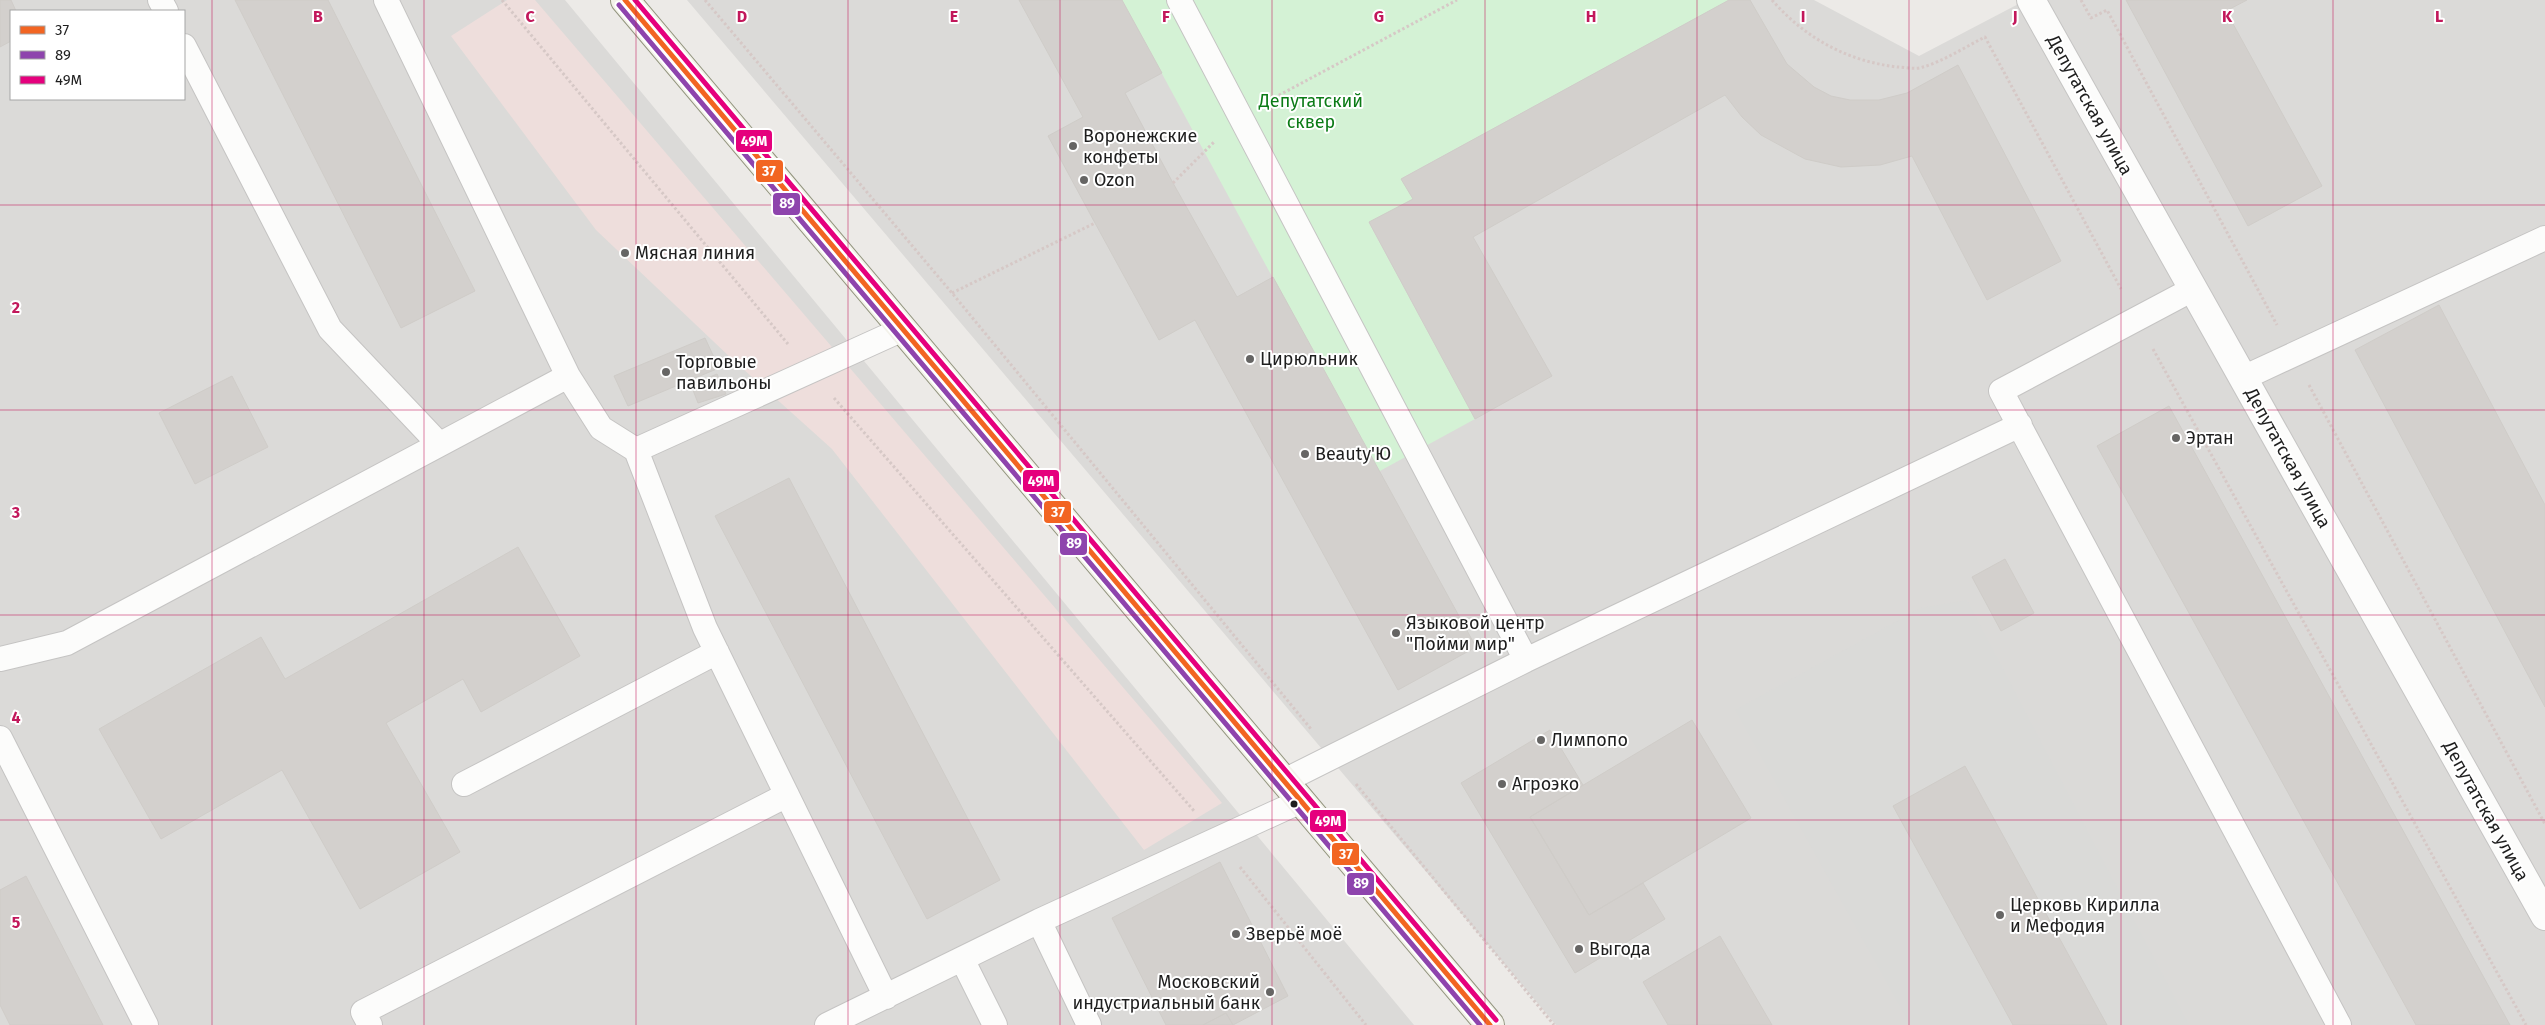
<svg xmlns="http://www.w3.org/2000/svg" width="2545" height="1025" font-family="'Fira Sans',sans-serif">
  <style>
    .residential { fill: #dbdad8; fill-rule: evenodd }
    .commercial { fill: #eededc }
    .religious { fill: #dadad8 }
    .park { fill: #d4f2d5 }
    .building { fill: #d3d0cd; stroke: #cfccc8 }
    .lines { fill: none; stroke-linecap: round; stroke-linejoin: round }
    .lane-casing { stroke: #c5c4c3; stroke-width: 26 }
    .street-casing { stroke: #c5c4c3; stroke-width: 30 }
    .secondary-casing { stroke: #93957f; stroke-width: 30 }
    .path { stroke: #d6c8c6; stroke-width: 3; stroke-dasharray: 2.5 2.5; stroke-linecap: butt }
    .lane { stroke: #fcfcfb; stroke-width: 24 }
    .street { stroke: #fcfcfb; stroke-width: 28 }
    .secondary { stroke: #f3f2ea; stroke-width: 28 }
    .bus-1-casing { stroke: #fff; stroke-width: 9 }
    .bus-2-casing { stroke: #fff; stroke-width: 9 }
    .bus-3-casing { stroke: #fff; stroke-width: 9 }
    .bus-1 { stroke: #f26522; stroke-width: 5 }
    .bus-2 { stroke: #8e44ad; stroke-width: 5 }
    .bus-3 { stroke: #e5007d; stroke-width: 5 }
    .grid { fill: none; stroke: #c2185b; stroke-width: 1; stroke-opacity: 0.55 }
    .poi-dot { fill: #666564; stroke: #fff; stroke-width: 2 }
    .bus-dot { fill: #1e1e1e; stroke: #fff; stroke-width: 2 }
    .labels { text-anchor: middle; stroke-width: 4; stroke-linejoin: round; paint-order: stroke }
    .park-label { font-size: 18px; fill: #0c7b17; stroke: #fff }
    .street-label { font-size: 18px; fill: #1e1e1e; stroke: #fff }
    .poi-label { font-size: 18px; fill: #1e1e1e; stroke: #fff; text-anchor: start }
    .grid-label { font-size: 16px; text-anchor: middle; font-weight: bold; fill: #c2185b; stroke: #fff; stroke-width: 4; stroke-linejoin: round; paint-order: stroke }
    .line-badge { stroke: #fff; stroke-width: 2 }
    .badge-label { font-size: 14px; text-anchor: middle; font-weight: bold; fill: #fff }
  </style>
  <rect width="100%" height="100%" fill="#eceae7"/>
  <!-- residential -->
  <path class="residential" d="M0,0H565L1414,1025H0ZM11,11H184V99H11Z
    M687,0H1814L1919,56L2026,0H2545V1025H1556Z"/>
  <!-- commercial -->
  <path class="commercial" d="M507,0H535L1222,803L1144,850L832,449L732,359L596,230L451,36Z"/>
  <!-- religious -->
  <path class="religious" d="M1967,600L2189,1025H1910L1735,710L1921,608Z"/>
  <!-- park -->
  <path class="park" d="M1122,0H1729L1402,178L1413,199L1369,223L1475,419L1378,472Z"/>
  <!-- building -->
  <path class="building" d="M0,0H11L16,11H11V41L0,47Z
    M235,0H328L475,291L401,328Z
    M1019,0H1122L1162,73L1125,93L1173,183L1237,297L1273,277L1476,647L1398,690L1195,320L1159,340L1095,223L1048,136L1083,117Z
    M1729,0H1750L1787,64L1814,87L1831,96L1850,100H1879L1907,93L1958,65L2061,261L1987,300L1912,156L1880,165L1841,167L1805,159L1761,135L1742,117L1725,95L1473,237L1552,376L1475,419L1369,222L1413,199L1401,179Z
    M2126,0H2247L2226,11L2322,186L2248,226Z
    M2439,305L2545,505V707L2355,350Z
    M705,338L719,368L628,406L614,376Z
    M717,374L726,394L698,403L691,385Z
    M232,376L268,447L195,484L159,413Z
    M2169,406L2351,736L2510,1025H2416L2097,446Z
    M789,478L1000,880L927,919L715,516Z
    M518,547L580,656L481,712L463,679L386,723L460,852L360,909L282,770L161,839L99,729L261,637L285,679Z
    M2005,559L2034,613L2001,631L1972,577Z
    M1692,720L1751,818L1589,915L1530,817Z
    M1550,730L1583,785L1530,817L1589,915L1643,883L1665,919L1575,973L1461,783Z
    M1965,766L2107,1025H2013L1893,806Z
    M1220,862L1288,996L1233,1025L1226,1013L1203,1025H1166L1112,918Z
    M26,876L103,1025H10L0,1005V890Z
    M1720,936L1772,1025H1668L1643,982Z
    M1226,1013L1233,1025H1203Z"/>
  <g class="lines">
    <!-- lane casing -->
    <g class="lane-casing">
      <path id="lane" d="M160,0L166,11
        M386,0L568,376L601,428L636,450L903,329
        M1179,0L1526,660L1284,781
        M184,46L330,329L439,444
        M2193,289L2001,391L2339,1025
        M2243,378L2545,238
        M636,450L705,628L886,997
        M0,659L67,643L568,376
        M1526,660L2020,425
        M0,738L146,1025
        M464,784L717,652
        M1039,921L1089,1025
        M962,959L995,1025
        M370,1025L363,1012L787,795
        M827,1025L1039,921L1301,801"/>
    </g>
    <!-- street casing -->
    <g class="street-casing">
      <path id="street" d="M2031,0L2545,916"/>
    </g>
    <!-- secondary casing -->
    <g class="secondary-casing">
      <path id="secondary" d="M625,0L1490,1025"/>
    </g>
    <!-- path -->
    <path class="path" d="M502,0L788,344
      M705,0L952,293L1311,729
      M1772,0C1805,38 1847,61 1897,67C1905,67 1915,70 1923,67C1944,61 1965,47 1985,37L2121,289
      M2081,0L2091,18L2107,10L2277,325
      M1270,100L1457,0
      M1173,183L1214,142
      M952,293L1095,223
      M2153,349L2526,1025
      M2309,385L2545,824
      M834,398L1195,812
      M1356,784L1554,1025
      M1240,867L1366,1025"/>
    <!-- lane -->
    <use href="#lane" class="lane"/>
    <!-- street -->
    <use href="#street" class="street"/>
    <!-- secondary -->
    <use href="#secondary" class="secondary"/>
    <!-- bus-1 casing -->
    <g class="bus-1-casing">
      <path id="bus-1" d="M625,0L1490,1025"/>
    </g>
    <!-- bus-2 casing -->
    <g class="bus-2-casing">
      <path id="bus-2" d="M619,5L1480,1025"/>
    </g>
    <!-- bus-3 casing -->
    <g class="bus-3-casing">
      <path id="bus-3" d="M635,0L1496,1020"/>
    </g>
    <!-- bus-1 -->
    <use href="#bus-1" class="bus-1"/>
    <!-- bus-2 -->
    <use href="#bus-2" class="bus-2"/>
    <!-- bus-3 -->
    <use href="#bus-3" class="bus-3"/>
  </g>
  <!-- grid -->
  <path class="grid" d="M212,0V1025M424,0V1025M636,0V1025M848,0V1025M1060,0V1025M1272,0V1025M1485,0V1025M1697,0V1025M1909,0V1025M2121,0V1025M2333,0V1025M0,205H2545M0,410H2545M0,615H2545M0,820H2545"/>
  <!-- markers -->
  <g class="poi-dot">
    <circle cx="1073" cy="146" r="5"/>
    <circle cx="1084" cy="180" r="5"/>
    <circle cx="625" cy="253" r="5"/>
    <circle cx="1250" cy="359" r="5"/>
    <circle cx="666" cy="372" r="5"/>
    <circle cx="2176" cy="438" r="5"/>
    <circle cx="1305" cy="454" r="5"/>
    <circle cx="1396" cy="633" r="5"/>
    <circle cx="1541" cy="740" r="5"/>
    <circle cx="1502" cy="784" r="5"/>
    <circle cx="2000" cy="915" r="5"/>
    <circle cx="1236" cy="934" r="5"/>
    <circle cx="1579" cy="949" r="5"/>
    <circle cx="1270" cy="992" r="5"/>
  </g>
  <circle class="bus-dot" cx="1294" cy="804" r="4.5"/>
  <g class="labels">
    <!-- park labels -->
    <g class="park-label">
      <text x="1311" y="107">Депутатский<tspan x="1311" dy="21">сквер</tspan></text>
    </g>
    <!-- street labels -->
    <g class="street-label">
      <text transform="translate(2090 105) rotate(61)" y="6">Депутатская улица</text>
      <text transform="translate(2288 458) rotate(61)" y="6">Депутатская улица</text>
      <text transform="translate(2486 811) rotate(61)" y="6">Депутатская улица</text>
    </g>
    <!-- poi labels -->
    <g class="poi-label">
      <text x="1083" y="142">Воронежские<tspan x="1083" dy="21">конфеты</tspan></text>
      <text x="1094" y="186">Ozon</text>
      <text x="635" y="259">Мясная линия</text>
      <text x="1260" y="365">Цирюльник</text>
      <text x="676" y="368">Торговые<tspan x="676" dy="21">павильоны</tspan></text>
      <text x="2186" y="444">Эртан</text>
      <text x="1315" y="460">Beauty'Ю</text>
      <text x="1406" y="629">Языковой центр<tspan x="1406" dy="21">"Пойми мир"</tspan></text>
      <text x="1551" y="746">Лимпопо</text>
      <text x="1512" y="790">Агроэко</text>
      <text x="2010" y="911">Церковь Кирилла<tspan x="2010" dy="21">и Мефодия</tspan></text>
      <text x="1246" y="940">Зверьё моё</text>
      <text x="1589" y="955">Выгода</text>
      <text x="1260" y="988" text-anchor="end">Московский<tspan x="1260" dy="21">индустриальный банк</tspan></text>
    </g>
  </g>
  <g class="grid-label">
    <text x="318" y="22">B</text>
    <text x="530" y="22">C</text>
    <text x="742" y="22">D</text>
    <text x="954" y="22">E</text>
    <text x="1166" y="22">F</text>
    <text x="1379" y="22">G</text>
    <text x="1591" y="22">H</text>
    <text x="1803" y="22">I</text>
    <text x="2015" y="22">J</text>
    <text x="2227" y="22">K</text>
    <text x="2439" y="22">L</text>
    <text x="16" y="313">2</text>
    <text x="16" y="518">3</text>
    <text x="16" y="723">4</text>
    <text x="16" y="928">5</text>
  </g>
  <g class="line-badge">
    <rect x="735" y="129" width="38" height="24" rx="5" fill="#e5007d"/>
    <rect x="755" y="159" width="29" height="24" rx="5" fill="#f26522"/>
    <rect x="772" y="192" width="29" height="24" rx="5" fill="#8e44ad"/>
    <rect x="1022" y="469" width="38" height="24" rx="5" fill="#e5007d"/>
    <rect x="1043" y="500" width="29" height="24" rx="5" fill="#f26522"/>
    <rect x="1059" y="532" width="29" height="24" rx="5" fill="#8e44ad"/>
    <rect x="1309" y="809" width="38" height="24" rx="5" fill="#e5007d"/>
    <rect x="1331" y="842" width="29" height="24" rx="5" fill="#f26522"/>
    <rect x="1346" y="872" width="29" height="24" rx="5" fill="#8e44ad"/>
  </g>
  <g class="badge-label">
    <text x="754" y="146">49М</text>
    <text x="769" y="176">37</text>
    <text x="787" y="208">89</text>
    <text x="1041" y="486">49М</text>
    <text x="1058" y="517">37</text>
    <text x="1074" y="548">89</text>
    <text x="1328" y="826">49М</text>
    <text x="1346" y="859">37</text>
    <text x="1361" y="888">89</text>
  </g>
  <!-- legend -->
  <rect x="10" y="10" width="175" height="90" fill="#ffffff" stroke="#a5a5a5"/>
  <rect x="20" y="26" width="25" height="8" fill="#f26522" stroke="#a5a5a5"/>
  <text x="55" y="35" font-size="15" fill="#1e1e1e">37</text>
  <rect x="20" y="51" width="25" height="8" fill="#8e44ad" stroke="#a5a5a5"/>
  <text x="55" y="60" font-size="15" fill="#1e1e1e">89</text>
  <rect x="20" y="76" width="25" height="8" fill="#e5007d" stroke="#a5a5a5"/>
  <text x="55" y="85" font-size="15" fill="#1e1e1e">49М</text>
</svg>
